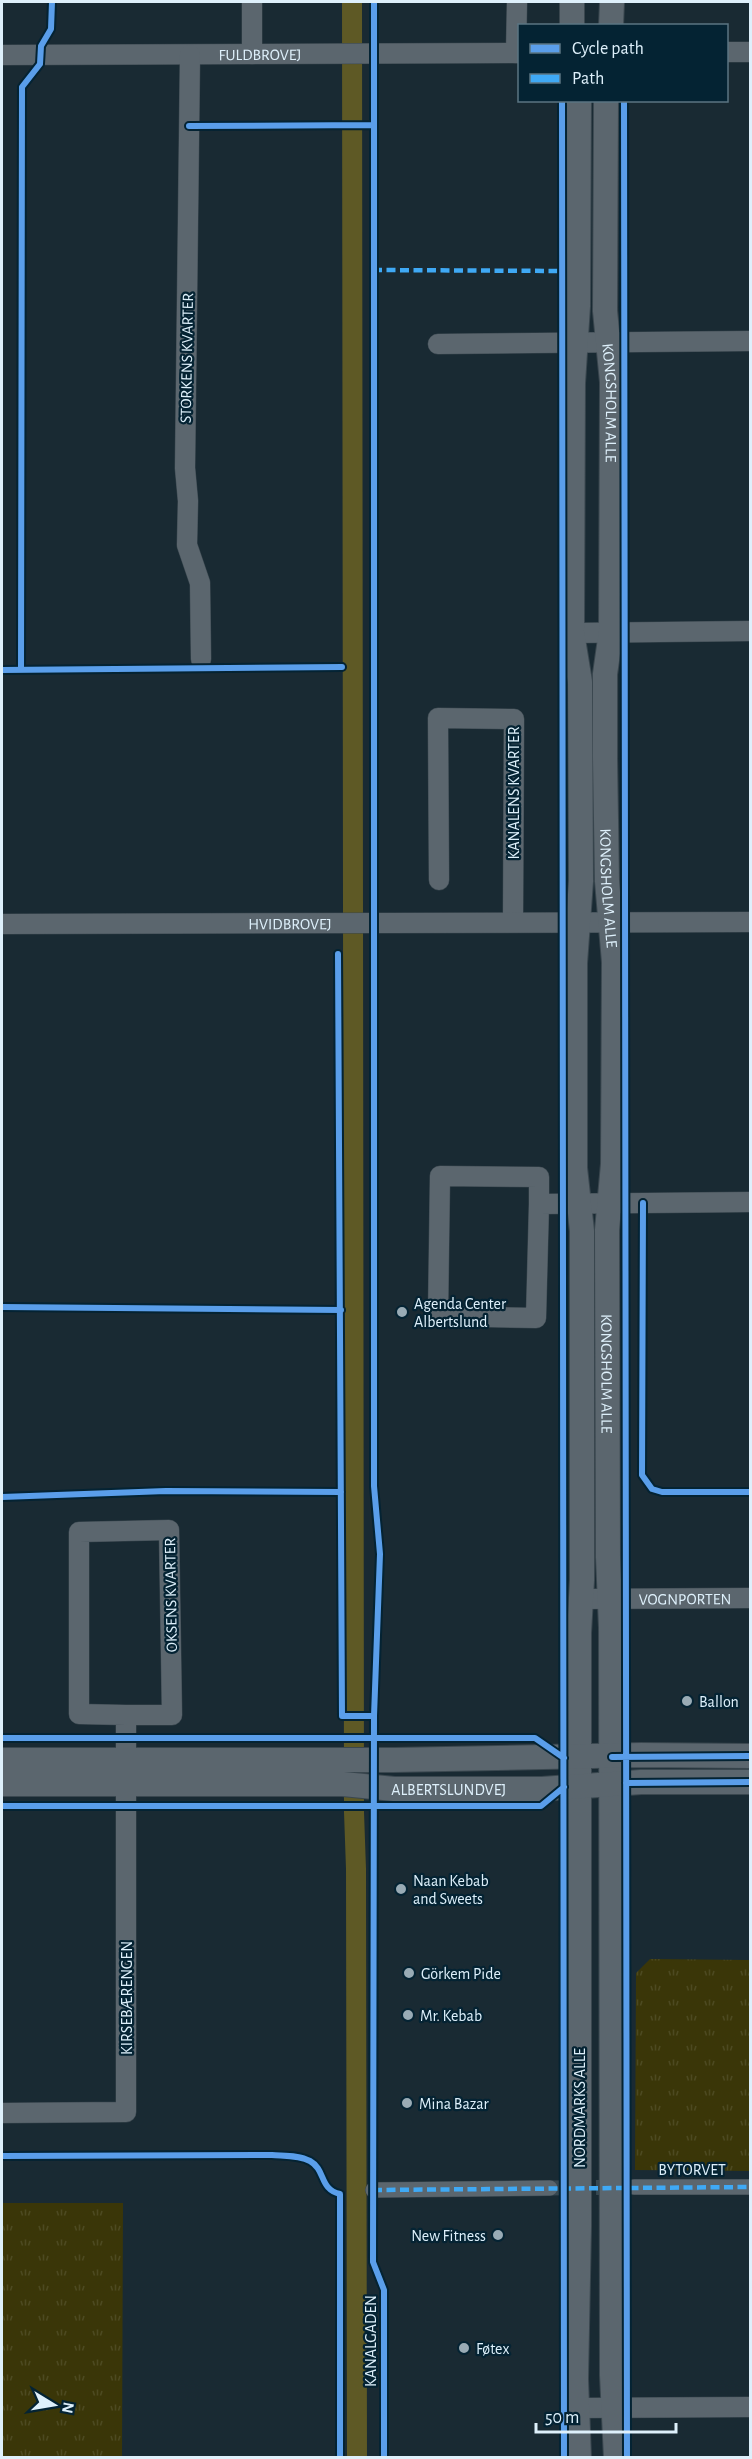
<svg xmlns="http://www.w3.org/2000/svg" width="752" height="2459" font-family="'Alegreya Sans',sans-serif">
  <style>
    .grass { fill: url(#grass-tufts) }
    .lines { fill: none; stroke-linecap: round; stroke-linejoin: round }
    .canal { stroke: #5e5925; stroke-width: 20 }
    .pedestrian-tunnel { stroke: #374851; stroke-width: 15; stroke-dasharray: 15 8; stroke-linecap: butt }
    .pedestrian-casing { stroke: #3a474f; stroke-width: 16 }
    .minor-casing { stroke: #3a474f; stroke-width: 21 }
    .tertiary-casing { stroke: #3a474f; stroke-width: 26 }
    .pedestrian { stroke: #5b666e; stroke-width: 15 }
    .minor { stroke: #5b666e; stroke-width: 20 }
    .tertiary { stroke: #5b666e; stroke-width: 24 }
    .quiet { stroke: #3fa9f5; stroke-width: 4.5; stroke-dasharray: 9 4.5; stroke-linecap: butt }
    .cycleway-casing { stroke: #042333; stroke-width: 10 }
    .cycleway { stroke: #5a9eea; stroke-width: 6 }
    .poi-dot { fill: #99abb5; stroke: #042333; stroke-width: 2 }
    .labels { text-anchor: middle; stroke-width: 4.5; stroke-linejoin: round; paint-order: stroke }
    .street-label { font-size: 16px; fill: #def0fb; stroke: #042333 }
    .poi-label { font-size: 16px; fill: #def0fb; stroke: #042333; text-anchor: start }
  </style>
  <defs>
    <pattern id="grass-tufts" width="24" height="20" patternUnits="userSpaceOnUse" patternTransform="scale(1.5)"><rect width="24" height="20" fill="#3a3608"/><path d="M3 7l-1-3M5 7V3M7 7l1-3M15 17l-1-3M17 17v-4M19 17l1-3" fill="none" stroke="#4d4a21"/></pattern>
  </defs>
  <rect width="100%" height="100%" fill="#192a33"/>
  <!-- grass -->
  <path class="grass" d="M650,1959L750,1960V2171L635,2170L636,1973Z
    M2,2203H123L122,2457H2Z"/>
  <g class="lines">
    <!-- canal -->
    <path class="canal" d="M352,2L354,1812L356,1869L357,2458"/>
    <!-- pedestrian-tunnel -->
    <path class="pedestrian-tunnel" d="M550,2188L634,2187"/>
    <!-- pedestrian casing -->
    <g class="pedestrian-casing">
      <path id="pedestrian" d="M634,2187H750
        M373,2190L550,2188"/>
    </g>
    <!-- minor casing -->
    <g class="minor-casing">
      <g id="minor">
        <path d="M726,52H750"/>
        <path d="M516,53L517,2"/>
        <path d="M252,54V2"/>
        <path id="s1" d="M2,55L520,53"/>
        <path d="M190,55L185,468L188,501L187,545L200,583L201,659"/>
        <path d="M438,344L750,341"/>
        <path d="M572,633L750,631"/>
        <path d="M439,880L438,718L514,719L513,922"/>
        <path id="s2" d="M2,924L750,922"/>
        <path d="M539,1204L536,1318L438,1316L440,1176L539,1177V1204L750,1202"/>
        <path id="s3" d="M581,1599L750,1598"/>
        <path d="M2,2113L126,2112V1715H172L169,1530L79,1532V1714L126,1715"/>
        <path d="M576,2408L750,2407"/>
      </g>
    </g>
    <!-- tertiary casing -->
    <g class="tertiary-casing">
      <g id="tertiary">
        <path d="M572,26V2"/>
        <path d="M611,26L612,2"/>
        <path d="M579,100L578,306L573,383L572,633L580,682L581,881L575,963V1168L582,1231V1580L579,1633V2227L576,2379L579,2458"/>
        <path id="s4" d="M606,100L605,311L612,382L611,632L605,674V758L607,881L614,962L613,1164L607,1230L608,1557L611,1628L612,2375L616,2458"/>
        <path d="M2,1760H394L641,1755L750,1756"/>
        <path id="s5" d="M2,1784H343L394,1789H542L641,1782H750"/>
      </g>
    </g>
    <!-- pedestrian -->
    <use href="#pedestrian" class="pedestrian"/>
    <!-- minor -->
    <use href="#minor" class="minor"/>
    <!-- tertiary -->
    <use href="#tertiary" class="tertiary"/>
    <!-- quiet -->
    <path class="quiet" d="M373,270L562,271
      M373,2190L750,2187"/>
    <!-- cycleway casing -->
    <g class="cycleway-casing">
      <path id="cycleway" d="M374,2V1486L380,1554L374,1716L373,2262L384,2290V2458
        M562,100L564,2458
        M624,100L627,2458
        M189,126L373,125
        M2,670L342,667
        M21,670L22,87L40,64L41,46L51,29L52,2
        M338,954L342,1716H374
        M643,1203L642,1475L652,1489L662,1492H750
        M2,1307L341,1310
        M2,1497L166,1491L341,1492
        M2,1738H535L564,1758
        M612,1757L750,1756
        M626,1783L750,1782
        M2,1806H541L564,1787
        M2,2156L272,2155C284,2156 299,2155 310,2161C326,2170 319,2189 340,2194V2458"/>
    </g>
    <!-- cycleway -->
    <use href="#cycleway" class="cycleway"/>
  </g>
  <!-- markers -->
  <g class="poi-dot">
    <circle cx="402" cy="1312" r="6"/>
    <circle cx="687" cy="1701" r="6"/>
    <circle cx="401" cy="1889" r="6"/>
    <circle cx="409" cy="1973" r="6"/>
    <circle cx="408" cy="2015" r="6"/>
    <circle cx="407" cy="2103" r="6"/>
    <circle cx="498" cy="2235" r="6"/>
    <circle cx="464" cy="2348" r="6"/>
  </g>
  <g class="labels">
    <!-- street labels -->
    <g class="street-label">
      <text dy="6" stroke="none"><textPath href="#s1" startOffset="258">FULDBROVEJ</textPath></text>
      <text transform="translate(186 358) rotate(-89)" y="6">STORKENS KVARTER</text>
      <text dy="6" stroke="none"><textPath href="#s4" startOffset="303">KONGSHOLM ALLE</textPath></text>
      <text transform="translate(513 793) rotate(-90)" y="6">KANALENS KVARTER</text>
      <text dy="6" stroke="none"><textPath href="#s4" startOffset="789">KONGSHOLM ALLE</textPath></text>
      <text dy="6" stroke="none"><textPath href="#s2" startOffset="288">HVIDBROVEJ</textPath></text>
      <text dy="6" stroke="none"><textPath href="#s4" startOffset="1275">KONGSHOLM ALLE</textPath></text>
      <text transform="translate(170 1595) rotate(-91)" y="6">OKSENS KVARTER</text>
      <text dy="6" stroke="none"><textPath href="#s3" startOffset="104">VOGNPORTEN</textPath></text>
      <text dy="6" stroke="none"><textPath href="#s5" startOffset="447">ALBERTSLUNDVEJ</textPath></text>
      <text transform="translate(126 1998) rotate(-90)" y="6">KIRSEBÆRENGEN</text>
      <text transform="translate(579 2108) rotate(-90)" y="6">NORDMARKS ALLE</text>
      <text x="692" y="2175">BYTORVET</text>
      <text transform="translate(370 2341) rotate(-90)" y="6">KANALGADEN</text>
    </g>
    <!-- poi labels -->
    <g class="poi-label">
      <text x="414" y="1309">Agenda Center<tspan x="414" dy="18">Albertslund</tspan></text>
      <text x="699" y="1707">Ballon</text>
      <text x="413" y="1886">Naan Kebab<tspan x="413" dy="18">and Sweets</tspan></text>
      <text x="421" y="1979">Görkem Pide</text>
      <text x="420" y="2021">Mr. Kebab</text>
      <text x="419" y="2109">Mina Bazar</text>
      <text x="486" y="2241" text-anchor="end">New Fitness</text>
      <text x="476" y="2354">Føtex</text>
    </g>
  </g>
  <!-- border -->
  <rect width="752" height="2459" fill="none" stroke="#def0fb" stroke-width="6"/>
  <!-- legend -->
  <rect x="518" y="24" width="210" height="78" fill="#042333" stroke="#5b7583" stroke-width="1.5"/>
  <rect x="530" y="44" width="30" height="9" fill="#5a9eea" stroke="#5b7583" stroke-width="1.5"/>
  <text x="572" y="54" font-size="18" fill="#def0fb">Cycle path</text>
  <rect x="530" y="74" width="30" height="9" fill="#3fa9f5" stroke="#5b7583" stroke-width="1.5"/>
  <text x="572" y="84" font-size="18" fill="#def0fb">Path</text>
  <!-- north arrow -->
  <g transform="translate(54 2405) rotate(101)" stroke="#042333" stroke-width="4.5" paint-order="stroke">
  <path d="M0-4.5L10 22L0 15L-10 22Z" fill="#def0fb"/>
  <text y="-9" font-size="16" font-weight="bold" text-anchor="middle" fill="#def0fb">N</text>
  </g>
  <!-- scale -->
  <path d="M536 2423v9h140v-9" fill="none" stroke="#def0fb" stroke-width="3"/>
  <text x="545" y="2423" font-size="18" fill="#def0fb" stroke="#042333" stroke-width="4.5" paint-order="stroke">50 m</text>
</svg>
